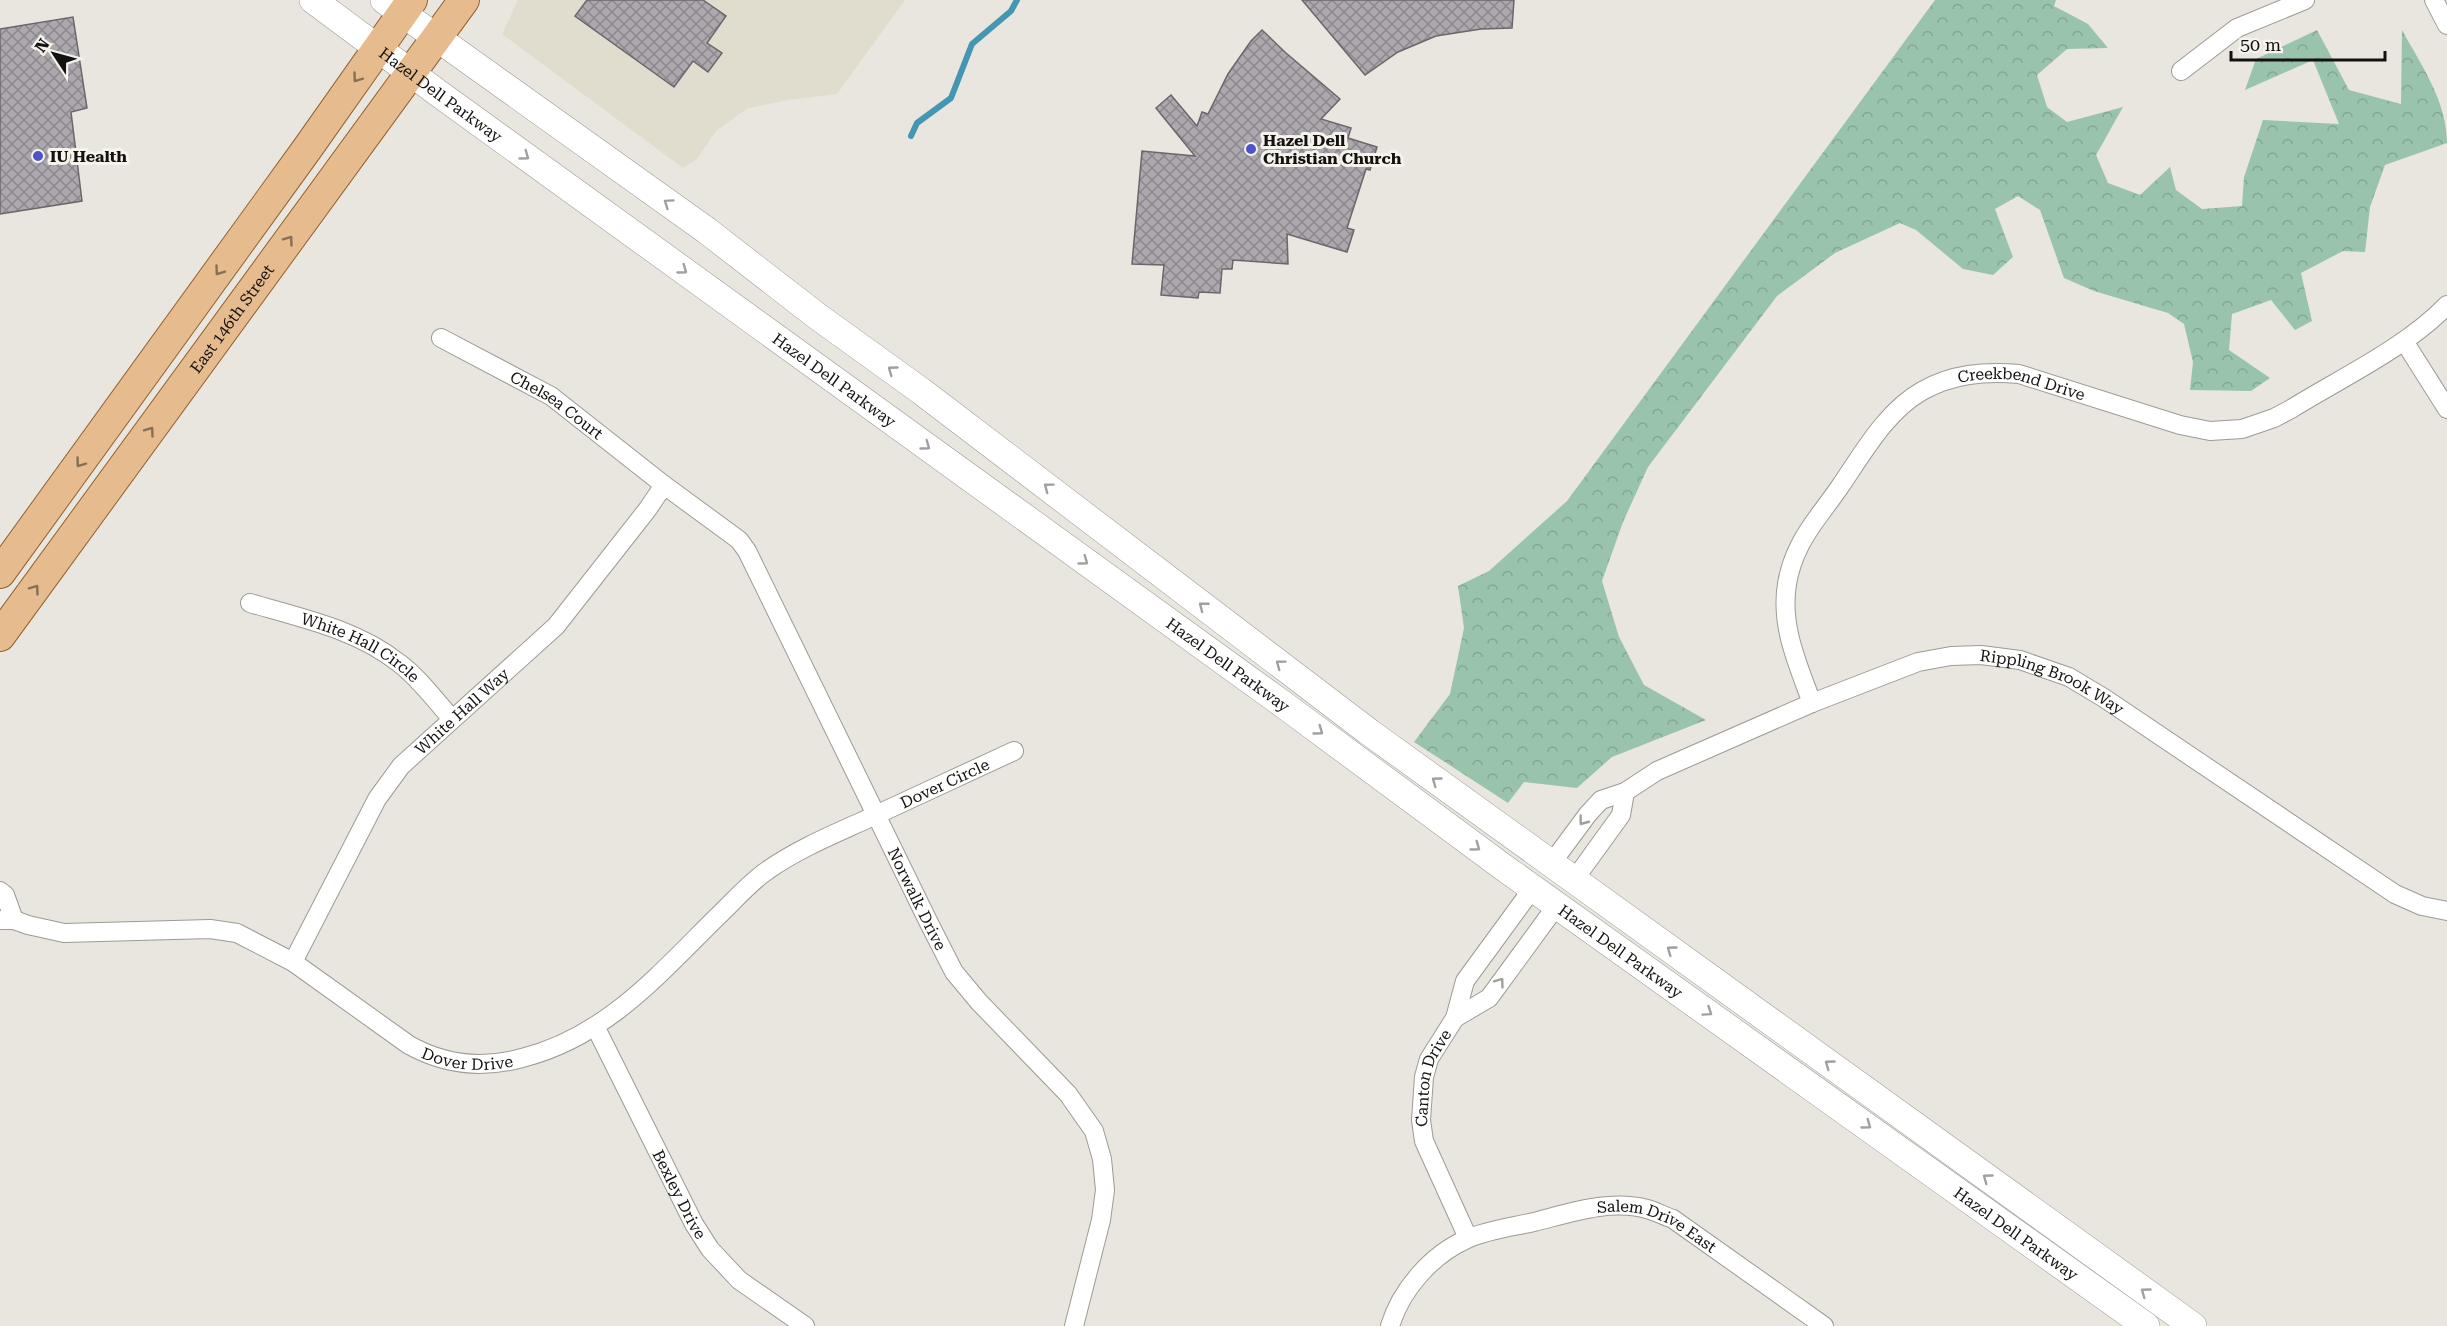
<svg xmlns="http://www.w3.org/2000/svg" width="2447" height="1326" font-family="'Roboto Serif',serif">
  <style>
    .built { fill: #e0ddce }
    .forest { fill: url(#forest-crowns) }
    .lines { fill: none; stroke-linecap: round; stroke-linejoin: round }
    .stream { stroke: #4397b2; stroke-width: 6 }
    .building { fill: url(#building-cross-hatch); stroke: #6a666b; stroke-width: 1.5 }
    .minor-casing { stroke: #9c9b94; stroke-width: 20 }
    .secondary-casing { stroke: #9c9b94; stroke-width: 28 }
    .primary-casing { stroke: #926231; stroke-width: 32 }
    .minor { stroke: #fff; stroke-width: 18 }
    .secondary { stroke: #fff; stroke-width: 27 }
    .primary { stroke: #e6bb8e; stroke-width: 30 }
    .oneway { stroke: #876f55 }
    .oneway2 { stroke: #a1a09f }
    .poi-dot { fill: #4d53c9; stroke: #f5f3ec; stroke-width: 2 }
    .labels { text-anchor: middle; stroke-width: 6; stroke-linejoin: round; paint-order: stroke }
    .street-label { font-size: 16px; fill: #131210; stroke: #f5f3ec }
    .poi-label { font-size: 16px; font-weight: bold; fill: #131210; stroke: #f5f3ec; text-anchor: start }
  </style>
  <defs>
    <pattern id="forest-crowns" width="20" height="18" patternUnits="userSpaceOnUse" patternTransform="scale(1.5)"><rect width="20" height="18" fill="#99c4ab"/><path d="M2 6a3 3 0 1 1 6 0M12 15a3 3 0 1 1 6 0" fill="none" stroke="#83a792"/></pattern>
    <pattern id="building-cross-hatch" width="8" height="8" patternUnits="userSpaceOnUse" patternTransform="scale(1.5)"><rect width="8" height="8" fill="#aca8ae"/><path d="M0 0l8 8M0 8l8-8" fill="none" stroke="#8b878c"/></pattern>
  </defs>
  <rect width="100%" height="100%" fill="#e8e6df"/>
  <!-- built -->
  <path class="built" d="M518,0H905L837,94L789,100L748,108L716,131L697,159L683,168L502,34Z"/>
  <!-- forest -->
  <path class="forest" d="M1935,0H2056L2054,6L2088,24L2108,48L2067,49L2037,75L2047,107L2067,122L2123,107L2096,155L2108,183L2140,195L2170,167L2176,190L2202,209L2242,206L2244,177L2263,120L2339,124L2313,60L2245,90L2256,59L2317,30L2349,90L2401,104L2402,30C2421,65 2447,101 2447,143L2385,165L2370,207L2365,252L2343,251L2301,273L2312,321L2295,330L2271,300L2232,314L2229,350L2270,378L2251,391L2190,390L2193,362L2184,324L2168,313L2094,291L2064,278L2040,210L2018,196L1995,209L2013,257L1993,275L1963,269L1916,230L1900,223L1835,253L1777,296L1648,467L1623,522L1602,581L1619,637L1644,685L1706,720L1612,757L1577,788L1524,782L1508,803L1414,742L1450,694L1464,628L1458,586L1489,571L1567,501Z"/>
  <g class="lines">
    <!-- stream -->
    <path class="stream" d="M911,136L917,123L951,98L972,44L1011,11L1017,0"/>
  </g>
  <!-- building -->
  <path class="building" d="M587,0H703L726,16L707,43L722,53L708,72L693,61L674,87L575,16Z
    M1302,0H1514L1512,28L1481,29L1436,36L1398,52L1365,75Z
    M73,17L87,108L71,112L82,201L0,214V29Z
    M1262,30L1286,53L1340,99L1321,119L1351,128L1348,138L1377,147L1370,170L1366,169L1347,228L1354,230L1347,252L1287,234L1288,264L1233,260L1232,269H1222L1220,293L1199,292L1198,298L1161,295L1164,265L1132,264L1142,151L1195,156L1156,108L1171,95L1197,126L1202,112L1208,114L1228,74L1251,41Z"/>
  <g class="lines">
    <!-- minor casing -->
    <g class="minor-casing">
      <g id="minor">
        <path d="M2434,0L2447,25"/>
        <path d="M2181,71L2237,28L2305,0"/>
        <path id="s1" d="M441,338L551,396L664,485L739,540L747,551L928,921L954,972L979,1002L1068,1094L1094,1131L1102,1159L1105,1190L1101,1220L1074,1326"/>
        <path d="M2404,341L2447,409"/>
        <path id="s2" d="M250,603C301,618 356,629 399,663C419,678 435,700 452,719"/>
        <path id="s3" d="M1812,703C1798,665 1780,626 1787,584C1789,571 1794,557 1800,545C1810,525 1826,507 1839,488C1862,455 1885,412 1922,391C1952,374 1984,371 2019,374L2180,425L2210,431L2242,429L2274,418L2291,409C2341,378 2407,347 2447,305"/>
        <path id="s4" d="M1551,864L1588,814L1601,800L1625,792L1657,771L1812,703L1918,662L1951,656L1981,655L2020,660L2069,677L2104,698L2395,894L2422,906L2447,911"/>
        <path d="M1574,880L1621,815L1625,792"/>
        <path d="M0,891L5,895L14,920"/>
        <path id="s5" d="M0,920H14L28,925L64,933L210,929L237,933L293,962L409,1045C445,1065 482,1069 522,1058C606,1037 659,974 718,916C734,901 750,882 768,870C798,849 832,835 865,820C915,797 964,774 1014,751"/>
        <path id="s6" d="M293,962L377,799L401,766L556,626L647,510L664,485"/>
        <path d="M1455,1018L1489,998L1557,905"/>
        <path id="s7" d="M596,1028L694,1224L710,1249L739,1280L805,1326"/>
        <path id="s8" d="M1468,1238L1424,1141L1421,1120L1424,1077L1429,1059L1455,1018L1465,981L1533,888"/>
        <path id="s9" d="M1390,1326C1401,1290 1431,1255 1467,1239C1487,1230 1512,1227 1534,1222C1570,1213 1609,1199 1647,1209C1655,1211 1664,1216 1673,1219L1824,1326"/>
      </g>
    </g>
    <!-- secondary casing -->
    <g class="secondary-casing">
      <g id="secondary">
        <path id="s10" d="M313,0L438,93L1284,705L1503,867L2146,1326"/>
        <path d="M384,0L706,230L817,316L921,391L1369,732L2193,1326"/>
      </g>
    </g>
    <!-- primary casing -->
    <g class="primary-casing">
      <g id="primary">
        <path d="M0,573L307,149L412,0"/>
        <path id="s11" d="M0,636L464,0"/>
      </g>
    </g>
    <!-- minor -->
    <use href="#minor" class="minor"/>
    <!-- secondary -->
    <use href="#secondary" class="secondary"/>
    <!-- primary -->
    <use href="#primary" class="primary"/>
  </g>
  <!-- one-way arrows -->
  <defs><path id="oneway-chevron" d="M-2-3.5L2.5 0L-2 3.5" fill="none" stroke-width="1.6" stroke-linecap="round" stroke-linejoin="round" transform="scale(1.5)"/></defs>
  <g class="oneway">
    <use href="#oneway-chevron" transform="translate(357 78) rotate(126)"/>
    <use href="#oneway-chevron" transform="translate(289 240) rotate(-54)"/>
    <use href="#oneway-chevron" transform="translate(219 271) rotate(126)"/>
    <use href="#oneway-chevron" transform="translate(150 431) rotate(-54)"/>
    <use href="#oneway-chevron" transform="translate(80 463) rotate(126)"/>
    <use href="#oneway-chevron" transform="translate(35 589) rotate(-54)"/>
  </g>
  <g class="oneway2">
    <use href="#oneway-chevron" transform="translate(525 156) rotate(36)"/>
    <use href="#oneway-chevron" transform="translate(668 203) rotate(-145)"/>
    <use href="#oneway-chevron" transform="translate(683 270) rotate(36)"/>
    <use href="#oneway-chevron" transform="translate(892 370) rotate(-144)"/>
    <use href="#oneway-chevron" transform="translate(926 446) rotate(36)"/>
    <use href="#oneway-chevron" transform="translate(1048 487) rotate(-143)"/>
    <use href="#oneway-chevron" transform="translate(1084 561) rotate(36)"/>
    <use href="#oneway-chevron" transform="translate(1203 606) rotate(-142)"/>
    <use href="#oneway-chevron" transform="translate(1280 664) rotate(-143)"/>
    <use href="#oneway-chevron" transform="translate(1319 731) rotate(36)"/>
    <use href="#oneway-chevron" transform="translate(1436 781) rotate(-144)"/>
    <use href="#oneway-chevron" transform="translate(1583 821) rotate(127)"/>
    <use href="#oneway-chevron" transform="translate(1476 847) rotate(36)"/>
    <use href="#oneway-chevron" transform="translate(1671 950) rotate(-144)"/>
    <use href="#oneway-chevron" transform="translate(1500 982) rotate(-54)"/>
    <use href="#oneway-chevron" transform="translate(1708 1012) rotate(34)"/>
    <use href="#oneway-chevron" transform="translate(1829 1064) rotate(-144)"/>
    <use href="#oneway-chevron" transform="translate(1867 1125) rotate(36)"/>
    <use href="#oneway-chevron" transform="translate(1987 1178) rotate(-144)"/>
    <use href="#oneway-chevron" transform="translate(2145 1292) rotate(-144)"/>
  </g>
  <!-- markers -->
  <g class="poi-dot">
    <circle cx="1251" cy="149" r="6"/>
    <circle cx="38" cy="156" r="6"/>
  </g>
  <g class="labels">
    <!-- street labels -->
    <g class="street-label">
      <text dy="6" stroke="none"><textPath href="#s10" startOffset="159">Hazel Dell Parkway</textPath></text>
      <text dy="6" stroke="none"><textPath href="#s11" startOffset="393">East 146th Street</textPath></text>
      <text dy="6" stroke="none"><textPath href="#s10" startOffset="645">Hazel Dell Parkway</textPath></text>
      <text dy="6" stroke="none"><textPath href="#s3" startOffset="466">Creekbend Drive</textPath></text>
      <text dy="6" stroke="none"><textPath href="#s1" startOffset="134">Chelsea Court</textPath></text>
      <text dy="6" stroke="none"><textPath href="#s2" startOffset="120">White Hall Circle</textPath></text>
      <text dy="6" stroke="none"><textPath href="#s10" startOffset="1131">Hazel Dell Parkway</textPath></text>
      <text dy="6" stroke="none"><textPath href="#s4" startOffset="568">Rippling Brook Way</textPath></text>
      <text dy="6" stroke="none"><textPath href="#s6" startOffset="306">White Hall Way</textPath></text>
      <text dy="6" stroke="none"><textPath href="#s5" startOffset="1072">Dover Circle</textPath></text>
      <text dy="6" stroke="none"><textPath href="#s1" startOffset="762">Norwalk Drive</textPath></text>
      <text dy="6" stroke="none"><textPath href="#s10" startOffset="1617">Hazel Dell Parkway</textPath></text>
      <text dy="6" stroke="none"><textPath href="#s5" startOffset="506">Dover Drive</textPath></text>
      <text dy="6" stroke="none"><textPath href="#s8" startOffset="172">Canton Drive</textPath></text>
      <text dy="6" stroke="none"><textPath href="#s7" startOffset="186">Bexley Drive</textPath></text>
      <text dy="6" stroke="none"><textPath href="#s9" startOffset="318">Salem Drive East</textPath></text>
      <text dy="6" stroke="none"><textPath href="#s10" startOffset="2103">Hazel Dell Parkway</textPath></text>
    </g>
    <!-- poi labels -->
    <g class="poi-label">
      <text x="1263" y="146">Hazel Dell<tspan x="1263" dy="18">Christian Church</tspan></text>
      <text x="50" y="162">IU Health</text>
    </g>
  </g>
  <!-- north arrow -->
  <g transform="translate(54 54) rotate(306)" stroke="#f5f3ec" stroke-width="4.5" paint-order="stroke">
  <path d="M0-4.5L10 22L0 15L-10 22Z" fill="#131210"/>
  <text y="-9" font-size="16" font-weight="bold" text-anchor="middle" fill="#131210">N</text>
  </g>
  <!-- scale -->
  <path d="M2231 51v9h154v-9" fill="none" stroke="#131210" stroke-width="3"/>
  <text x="2240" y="51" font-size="18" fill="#131210" stroke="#f5f3ec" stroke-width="4.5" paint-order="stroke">50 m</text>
</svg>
